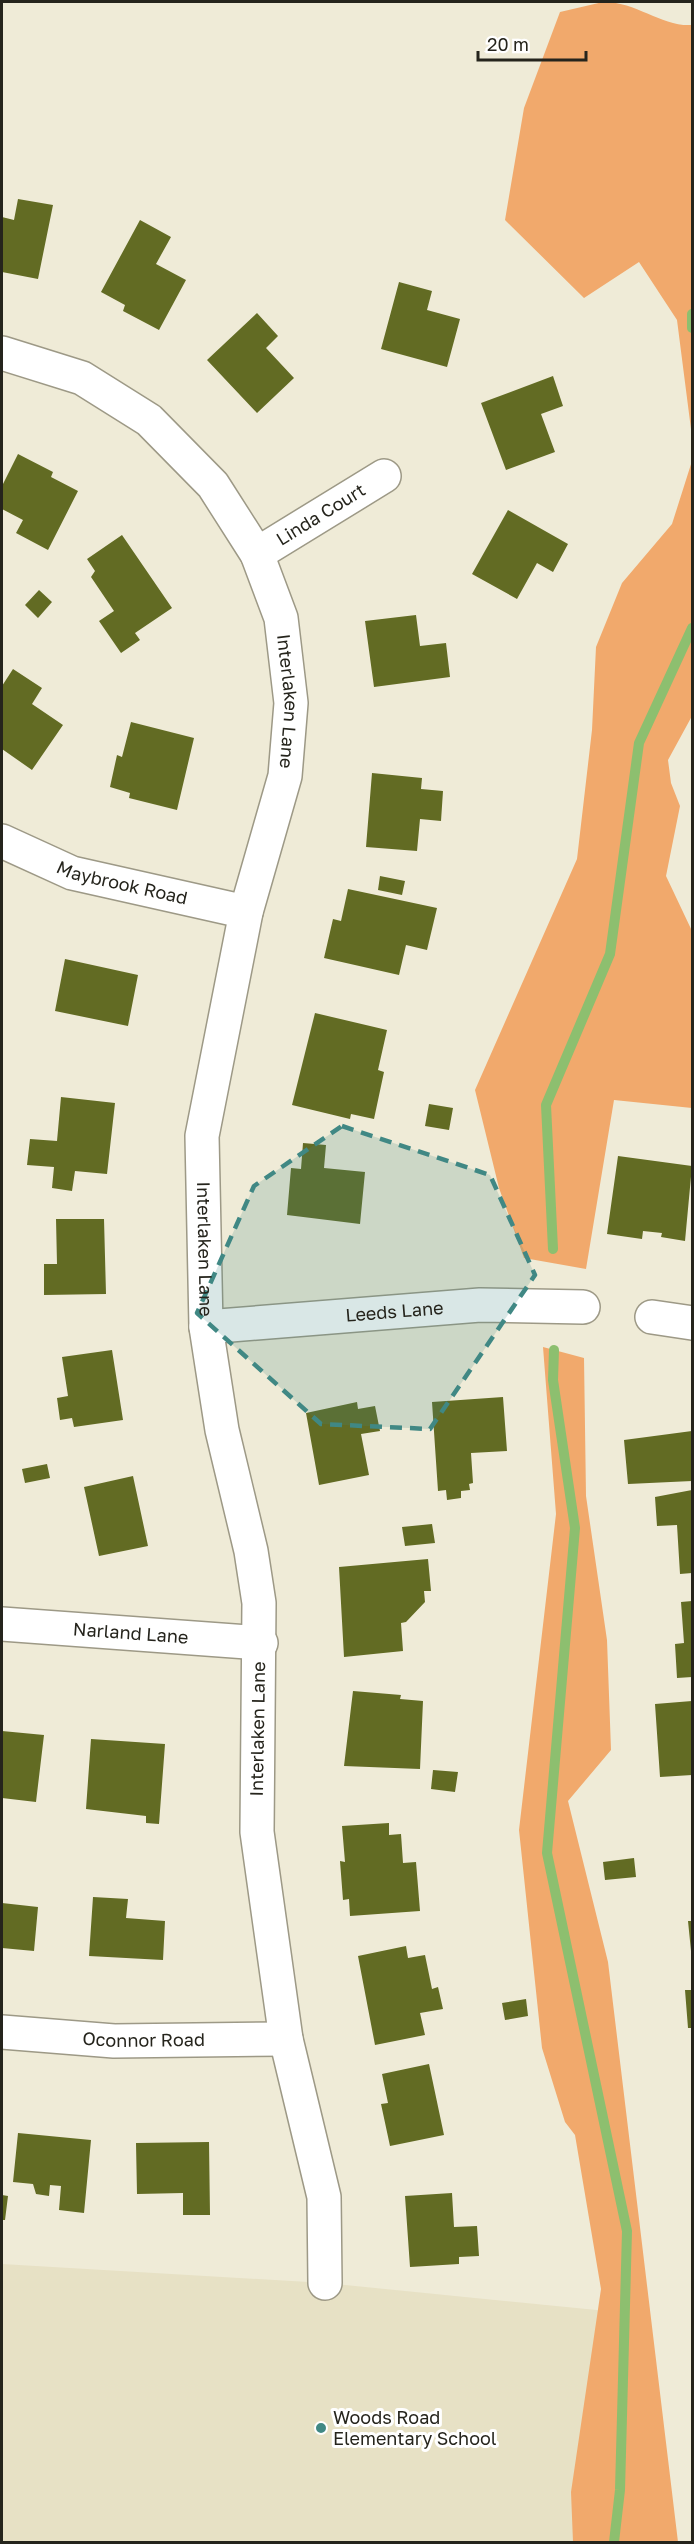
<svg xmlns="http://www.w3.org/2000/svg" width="694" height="2544" font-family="'Golos Text',sans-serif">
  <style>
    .built { fill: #e7e1c5 }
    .green { fill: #f1a96c }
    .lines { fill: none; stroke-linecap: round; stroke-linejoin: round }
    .stream { stroke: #8dbf6f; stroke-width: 10 }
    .building { fill: #626b23 }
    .minor-casing { stroke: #9d9986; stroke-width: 36 }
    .minor { stroke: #fff; stroke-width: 33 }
    .marked { fill: #408884; fill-opacity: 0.2; stroke: #408884; stroke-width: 4.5; stroke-dasharray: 12 8; stroke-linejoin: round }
    .poi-dot { fill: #408884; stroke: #fff; stroke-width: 2 }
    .labels { text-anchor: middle; stroke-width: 6; stroke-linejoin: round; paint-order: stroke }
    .street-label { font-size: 18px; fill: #25241c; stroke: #fff }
    .poi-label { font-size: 18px; fill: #25241c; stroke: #fff; text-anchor: start }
  </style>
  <rect width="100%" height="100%" fill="#efebd7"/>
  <!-- built -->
  <path class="built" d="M2,2264L325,2283L627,2313L654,2542H2Z"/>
  <!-- green -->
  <path class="green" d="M603,2C635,1 662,27 692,25V437L677,320L639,262L584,298L505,220L524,108L560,12Z
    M692,461V716L668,760L671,783L680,806L666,876L692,931V1108L614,1100L586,1269L524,1258L499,1188L475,1090L577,859L592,730L596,647L622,583L672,524Z
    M543,1347L584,1358L586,1496L607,1640L611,1750L568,1801L608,1962L678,2542H573L571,2492L601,2289L575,2135L565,2122L542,2048L519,1830L556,1514Z"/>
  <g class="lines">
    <!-- stream -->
    <path class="stream" d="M692,314V328
      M553,1249L546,1105L610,954L639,743L692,628
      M554,1350L553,1380L575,1528L547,1853L627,2231L620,2490L614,2542"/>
  </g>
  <!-- building -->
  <path class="building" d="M18,199L53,205L38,279L2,272V217L14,220Z
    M140,220L171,237L156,264L186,280L159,330L123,311L125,305L101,292Z
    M399,282L432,291L427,310L460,319L447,367L381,349Z
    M257,313L278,336L266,348L294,378L257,413L207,360Z
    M553,376L563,406L541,414L555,452L506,470L481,403Z
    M18,454L53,472L51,477L78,491L48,550L16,533L23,520L2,509V486Z
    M508,510L568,544L553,572L537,563L517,599L472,574Z
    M122,535L172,608L135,633L140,640L121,653L99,621L114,611L91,577L95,571L87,559Z
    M39,590L52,602L38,618L25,605Z
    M416,615L420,646L446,643L450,677L374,687L365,621Z
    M13,669L42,688L32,704L63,725L32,770L2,749V686Z
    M131,722L194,738L177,810L129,798L130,793L110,787L117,755L122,757Z
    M372,773L422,778L421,789L443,791L441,821L420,819L417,851L366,847Z
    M380,876L405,881L402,895L378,890Z
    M348,889L437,908L427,950L406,945L399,975L324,958L333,919L341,921Z
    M65,959L138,975L128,1026L55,1011Z
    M315,1013L387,1030L378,1070L384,1072L374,1119L351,1114L350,1119L292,1105Z
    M61,1097L115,1103L107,1174L75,1171L72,1191L52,1188L54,1167L27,1165L30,1139L57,1141Z
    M429,1104L453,1108L449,1130L425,1126Z
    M303,1143L326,1145L324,1168L365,1172L360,1224L287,1215L291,1168L301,1169Z
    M618,1156L692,1166L685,1241L661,1237L662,1233L643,1231L642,1239L607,1234Z
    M56,1219H104L106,1294L44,1295V1264H57Z
    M112,1350L123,1420L74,1427L72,1418L60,1420L57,1398L68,1396L62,1357Z
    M503,1397L507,1451L471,1453L473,1483L469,1484L470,1490L461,1491V1498L447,1500L446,1490L438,1491L432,1402Z
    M357,1402L358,1409L375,1406L380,1431L361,1434L369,1475L319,1485L306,1413Z
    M692,1431V1481L628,1484L624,1440Z
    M47,1464L50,1478L25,1483L22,1469Z
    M133,1476L148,1546L99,1556L84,1487Z
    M692,1490V1573L680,1574L677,1525L657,1526L655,1497Z
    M432,1524L435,1543L405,1546L402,1527Z
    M428,1559L431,1591H424L425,1602L406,1622L401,1623L403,1651L344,1657L339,1567Z
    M692,1601V1677L677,1678L675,1644L684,1643L681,1602Z
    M353,1691L401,1695L400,1699L423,1701L420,1769L344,1766Z
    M692,1701V1775L660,1777L655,1704Z
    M2,1731L44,1735L36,1802L2,1798Z
    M91,1739L165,1744L159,1824L146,1823V1816L86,1809Z
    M433,1770L458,1772L455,1792L431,1789Z
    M389,1823V1835L401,1834L403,1863L416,1862L420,1911L350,1916L349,1899L343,1900L340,1861L345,1862L342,1826Z
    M634,1858L636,1877L605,1880L603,1862Z
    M93,1897L128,1899L126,1918L165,1921L163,1960L89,1956Z
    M2,1903L38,1907L34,1951L2,1948Z
    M688,1921H692V1951H691Z
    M406,1946L408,1958L425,1955L432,1989L438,1987L443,2009L420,2013L425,2035L375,2045L358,1956Z
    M685,1990H692V2028H688Z
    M526,1999L528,2016L505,2020L502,2003Z
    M429,2064L444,2135L390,2146L381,2104L388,2103L382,2074Z
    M18,2133L91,2140L84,2213L59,2210L61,2186L50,2185L49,2196L36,2194L33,2184L13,2182Z
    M209,2142L210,2215H183V2193L137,2194L136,2143Z
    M452,2193L454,2227L477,2226L479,2256L459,2257V2264L410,2267L405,2196Z
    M2,2195L8,2196L5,2220H2Z"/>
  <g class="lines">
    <!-- minor casing -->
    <g class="minor-casing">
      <g id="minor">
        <path id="s1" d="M2,353L82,378L149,420L213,485L257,554L281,618L291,703L285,776L246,912L202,1136L206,1327L222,1430L251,1551L259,1603L257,1832L286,2039L324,2197L325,2283"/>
        <path id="s2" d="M257,554L384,476"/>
        <path id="s3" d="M2,841L72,873L246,912"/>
        <path d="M652,1317L692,1323"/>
        <path id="s4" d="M206,1327L480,1305L583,1307"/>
        <path id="s5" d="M2,1624L261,1643"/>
        <path id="s6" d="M2,2032L114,2041L286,2039"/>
      </g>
    </g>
    <!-- minor -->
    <use href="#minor" class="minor"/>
  </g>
  <!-- marked area -->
  <path class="marked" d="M342,1126L490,1175L535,1275L430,1429L321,1424L197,1313L254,1186Z"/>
  <!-- markers -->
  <circle class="poi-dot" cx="321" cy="2428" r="6"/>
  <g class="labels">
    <!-- street labels -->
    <g class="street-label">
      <text dy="6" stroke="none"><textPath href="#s2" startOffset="75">Linda Court</textPath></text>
      <text dy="6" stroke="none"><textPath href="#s1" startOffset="488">Interlaken Lane</textPath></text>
      <text dy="6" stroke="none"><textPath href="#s3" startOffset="128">Maybrook Road</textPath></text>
      <text dy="6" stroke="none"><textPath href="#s1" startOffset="1046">Interlaken Lane</textPath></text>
      <text dy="6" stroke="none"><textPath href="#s4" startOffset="189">Leeds Lane</textPath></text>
      <text dy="6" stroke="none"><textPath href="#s5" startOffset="129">Narland Lane</textPath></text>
      <text transform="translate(258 1729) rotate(-89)" y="6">Interlaken Lane</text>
      <text dy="6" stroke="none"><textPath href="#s6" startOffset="142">Oconnor Road</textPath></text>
    </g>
    <!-- poi labels -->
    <g class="poi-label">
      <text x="333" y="2424">Woods Road<tspan x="333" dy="21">Elementary School</tspan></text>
    </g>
  </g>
  <!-- border -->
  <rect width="694" height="2544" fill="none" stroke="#25241c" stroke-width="6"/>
  <!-- scale -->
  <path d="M478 51v9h108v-9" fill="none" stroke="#25241c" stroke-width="3"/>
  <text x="487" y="51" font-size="18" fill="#25241c" stroke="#ffffff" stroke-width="4.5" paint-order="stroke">20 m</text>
</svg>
